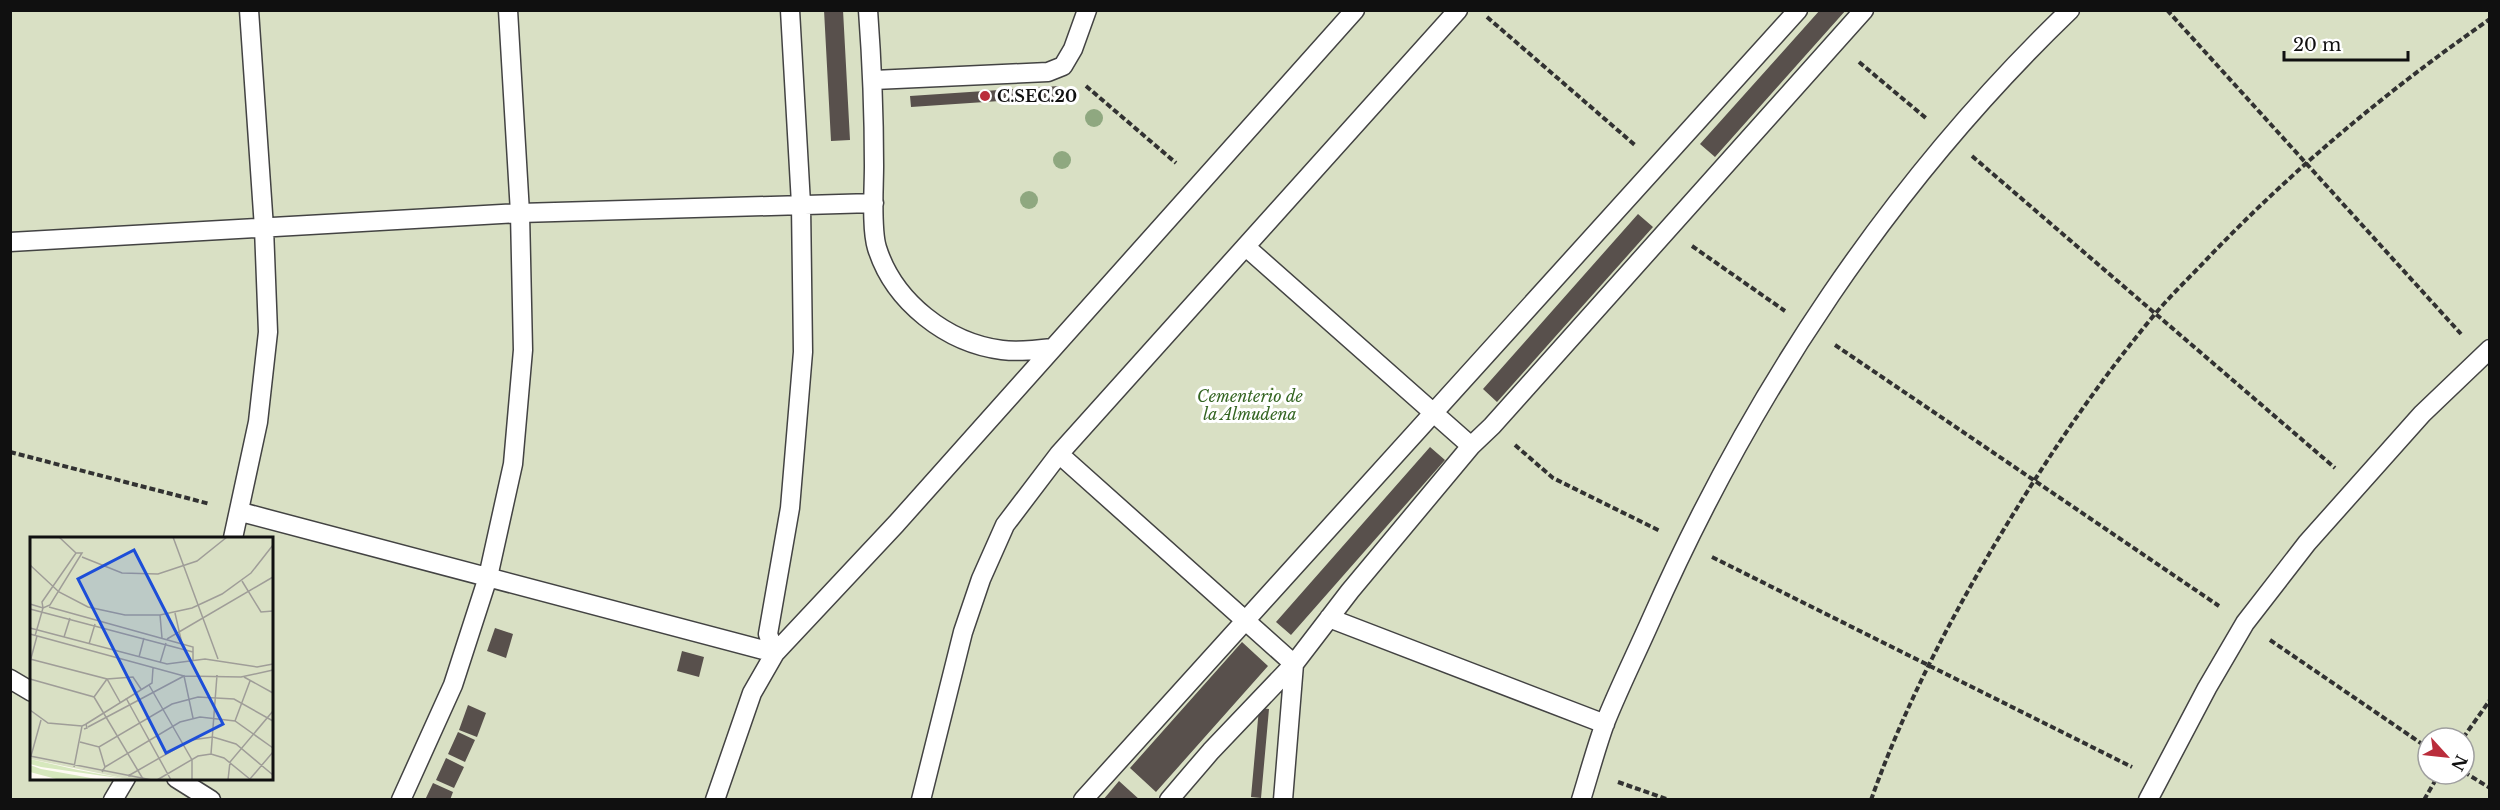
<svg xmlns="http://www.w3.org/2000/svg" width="2500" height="810" font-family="'Libre Baskerville',serif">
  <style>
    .cemetery { fill: #d9e0c4; fill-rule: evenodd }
    .building { fill: #58504c }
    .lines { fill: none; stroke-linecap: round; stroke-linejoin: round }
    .lane-casing { stroke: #434343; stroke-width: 21 }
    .path { stroke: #323232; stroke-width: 4; stroke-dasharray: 6 3; stroke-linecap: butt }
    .lane { stroke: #fff; stroke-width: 18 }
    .tree { fill: #8fa880 }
    .poi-dot { fill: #ba2d3b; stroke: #fff; stroke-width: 2 }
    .labels { text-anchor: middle; stroke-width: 6; stroke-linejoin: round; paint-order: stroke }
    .poi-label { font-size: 16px; font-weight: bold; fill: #101010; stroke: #fff; text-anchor: start }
    .park-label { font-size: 16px; font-style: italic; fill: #346522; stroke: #fff }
    .inset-road { fill: none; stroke: #9f9d98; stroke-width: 1.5 }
    .view { fill: #1d4ed8; fill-opacity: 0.15; stroke: #1d4ed8; stroke-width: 3 }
    .inset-edge { fill: none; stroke: #101010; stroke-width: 3 }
  </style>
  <rect width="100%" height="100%" fill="#fefbf3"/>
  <!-- cemetery -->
  <path class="cemetery" d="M10,11H2489V799H11ZM32,538H272V778H32ZM2428,738H2464V774H2428Z"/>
  <!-- building -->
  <path class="building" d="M824,10H843L850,140L831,141Z
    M1820,10H1846L1715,157L1700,144Z
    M1059,86V97L911,107L910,96Z
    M1638,214L1653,227L1497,402L1483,389Z
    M1430,447L1445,460L1291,635L1276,622Z
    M495,628L513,634L506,658L487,651Z
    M1242,642L1268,666L1156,792L1130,768Z
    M682,651L704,657L699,677L677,671Z
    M468,705L486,713L477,737L459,730Z
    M1259,708L1269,709L1261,798L1251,797Z
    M458,732L475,740L465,762L448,754Z
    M446,758L464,767L454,788L436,780Z
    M1119,781L1140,800H1103Z
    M433,783L453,792L450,800H425Z"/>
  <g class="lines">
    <!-- lane casing -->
    <g class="lane-casing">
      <path id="lane" d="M868,10C872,63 874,114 874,166C874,188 871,229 877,248C894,302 947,343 1002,350C1019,352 1036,350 1053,348
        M874,80L1048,72L1063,66L1073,49L1087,10
        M10,242L520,213L874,203
        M1246,247L1471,446
        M1059,454L1294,664
        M241,512L775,653
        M233,538L258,422L268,332L264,228L249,10
        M1329,618L1605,724
        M775,653L768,634L790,508L803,352L801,204L790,10
        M10,679L32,692
        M176,778L211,800
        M113,800L126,778
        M401,800L453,685L488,577L513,464L523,350L520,213L508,10
        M715,800L752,693L775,653L896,524L1355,10
        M921,800L963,632L981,579L1005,525L1059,454L1458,10
        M1083,800L1798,10
        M1169,800L1211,751L1294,664L1350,591L1471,446L1492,426L1864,10
        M1283,800L1294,664
        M1581,800C1589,774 1596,748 1605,723C1619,688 1636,654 1651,620C1751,393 1891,182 2070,10
        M2148,800L2207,688L2245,623L2307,543L2422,414L2490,349"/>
    </g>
    <!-- path -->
    <path class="path" d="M2167,10L2461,334
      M1487,17L1636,146
      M1859,62L1927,119
      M1086,86L1176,163
      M1972,156L2335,468
      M1692,246L1785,311
      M1835,345L2219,606
      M1515,445L1553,478L1660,531
      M10,452L210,504
      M1712,557L2132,767
      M2270,640L2428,748
      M2463,738L2490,700
      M2464,772L2490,788
      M1618,782L1669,800
      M1871,800C1903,710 1947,625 1995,544C2043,464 2095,386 2155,314C2171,295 2190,277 2207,259C2293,169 2388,90 2490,19
      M2424,800L2439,774"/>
    <!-- lane -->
    <use href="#lane" class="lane"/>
  </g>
  <!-- trees -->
  <g class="tree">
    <circle cx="1094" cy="118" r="9"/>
    <circle cx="1062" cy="160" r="9"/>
    <circle cx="1029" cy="200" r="9"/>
  </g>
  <!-- markers -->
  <circle class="poi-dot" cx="985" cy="96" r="6"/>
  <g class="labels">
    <!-- poi labels -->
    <g class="poi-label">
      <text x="997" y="102">C.SEC.20</text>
    </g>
    <!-- park labels -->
    <g class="park-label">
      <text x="1250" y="402">Cementerio de<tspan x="1250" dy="18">la Almudena</tspan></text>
    </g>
  </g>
  <!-- overview -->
  <g transform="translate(30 537)">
    <rect width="243" height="243" fill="#fefbf3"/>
    <path d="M0,222L48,233L102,243L11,230L0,227ZM0,228L11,232L72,243H30L0,235Z" fill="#d6e8bd"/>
    <path d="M0,0H243V243H102L0,222Z" fill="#d9e0c4"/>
    <path class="inset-road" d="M29,0L46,16M143,0L188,122M52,20L92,36L128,37L167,24L197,0M0,28L29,55L58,70L95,78H130L162,71L192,57L221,36L243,8M212,44L231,75L243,74M0,67L13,71L20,68L52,16H46L12,65L13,71L5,99M19,70L152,107M0,72L163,115M145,76L152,107L163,110V123M130,78L132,101M0,91L137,127L175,122L227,130L243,127M0,97L154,139L211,140L243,133M34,100L40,81M137,102L243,40M59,107L65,87M109,120L114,101M0,122L77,142L90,165M0,125L7,99M130,126L136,106M214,140L243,156M0,142L64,160L113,242M119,148L162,223V243M64,160L77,142L103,140L111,152M96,161L141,243M0,173L18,186L52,189M205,184L220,144M56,187L122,146L123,131M58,190L154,139L163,181M50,205L69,210L142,167L168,160L204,162L243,184M69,210L75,230L72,235M181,217L187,138M0,219L122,243M1,219L11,183M44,230L52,189L56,187L57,191L54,192M75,230L150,185L170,180L205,184L243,211M98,239L161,203L183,200L206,207L243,238M220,242L243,215M127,243L168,219L181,217L194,221L221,243M198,243L200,225L243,174"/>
    <path class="view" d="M104,13L193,187L136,216L48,42Z"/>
    <rect width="243" height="243" class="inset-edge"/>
  </g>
  <!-- border -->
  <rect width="2500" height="810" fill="none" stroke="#101010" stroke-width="24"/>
  <!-- north arrow -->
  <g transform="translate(2446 756) rotate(117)"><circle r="28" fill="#ffffff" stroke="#9f9f9f" stroke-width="1.5"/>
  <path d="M0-4.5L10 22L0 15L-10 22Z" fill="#ba2d3b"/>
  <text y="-9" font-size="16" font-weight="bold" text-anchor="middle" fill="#101010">N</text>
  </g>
  <!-- scale -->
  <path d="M2284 51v9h124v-9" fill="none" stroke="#101010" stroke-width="3"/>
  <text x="2293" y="51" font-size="18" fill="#101010" stroke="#ffffff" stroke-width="4.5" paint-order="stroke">20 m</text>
</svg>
